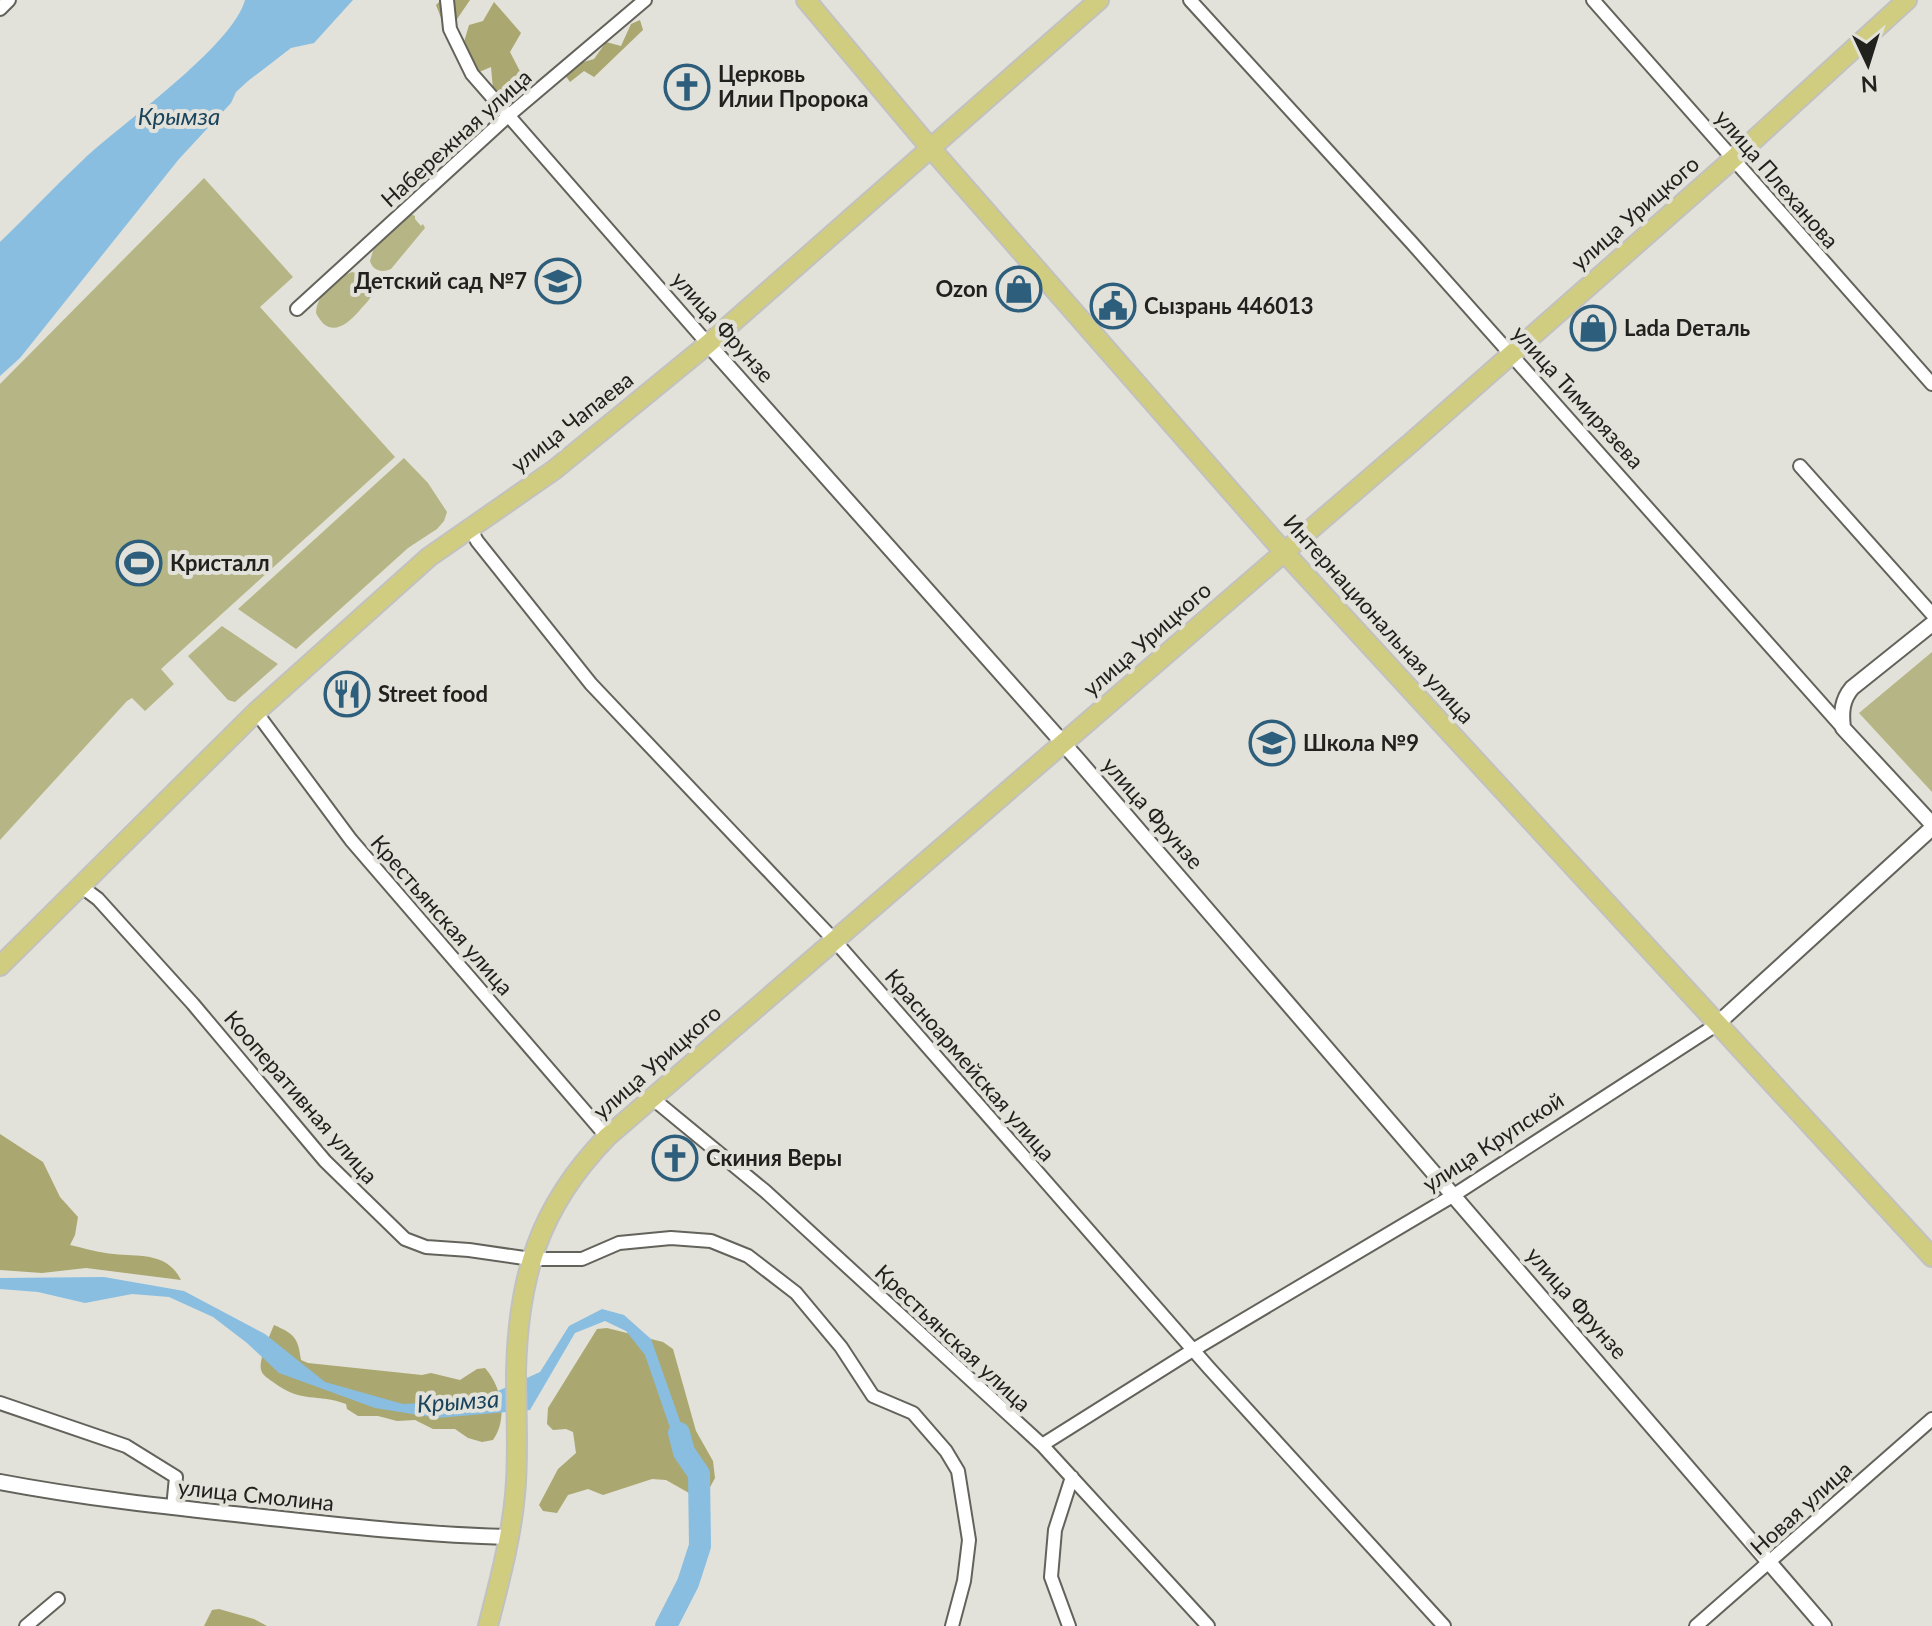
<svg xmlns="http://www.w3.org/2000/svg" width="1932" height="1626" font-family="Lato,sans-serif">
  <style>
    .green { fill: #b6b585 }
    .forest { fill: #aaa770 }
    .water { fill: #89bee1 }
    .lines { fill: none; stroke-linecap: round; stroke-linejoin: round }
    .river { stroke: #89bee1; stroke-width: 22 }
    .minor-casing { stroke: #63635c; stroke-width: 16 }
    .tertiary-casing { stroke: #63635c; stroke-width: 18 }
    .primary-casing { stroke: #c1c1c0; stroke-width: 22 }
    .minor { stroke: #fff; stroke-width: 12 }
    .tertiary { stroke: #fff; stroke-width: 14 }
    .primary { stroke: #d1cd80; stroke-width: 18 }
    .labels { text-anchor: middle; stroke-width: 8; stroke-linejoin: round; paint-order: stroke }
    .poi-label { font-size: 22px; font-weight: bold; fill: #21211e; stroke: #e2e2da; text-anchor: start }
    .street-label { font-size: 22px; fill: #21211e; stroke: #e2e2da }
    .water-label { font-size: 24px; font-style: italic; fill: #1a445c; stroke: #e2e2da }
  </style>
  <rect width="100%" height="100%" fill="#e2e2da"/>
  <!-- green -->
  <path class="green" d="M204,178L293,277L260,307L395,457L161,669L174,684L145,711L132,698L127,701L0,840V384Z
    M411,214L415,216V219L421,226L423,224L425,228L391,269C382,273 373,271 370,261L374,247Z
    M352,272L368,276C371,282 374,287 372,294C370,300 364,305 360,310C346,326 329,339 316,313C317,294 334,279 352,272Z
    M404,458L428,483L447,512L444,521L437,529L408,548L296,649L238,609Z
    M222,626L278,664L235,702L228,700L188,656Z
    M1932,652V792L1859,713Z"/>
  <!-- forest -->
  <path class="forest" d="M441,0H470L455,22L443,23L436,5Z
    M494,2L521,33L510,52L526,83L505,104L493,89L491,67L477,73L464,42L469,25L483,21Z
    M640,20L643,30L594,77L584,71L570,82L565,75L580,63L594,59L606,42L621,46L631,24Z
    M0,1134L43,1162L60,1197L78,1217L75,1235L70,1245C84,1248 99,1253 114,1254C141,1257 167,1252 181,1280L86,1268L42,1273L0,1270Z
    M274,1325C294,1334 298,1337 301,1360L308,1363L422,1375L431,1373L460,1380L477,1369L485,1368C502,1387 508,1419 493,1440L482,1442L468,1438L455,1429H433L415,1420L397,1421L378,1416H358L347,1409L346,1404C317,1393 302,1404 273,1382C265,1376 259,1374 261,1362C263,1350 269,1337 274,1325Z
    M607,1328L663,1342L673,1349L696,1431L713,1461L715,1478L708,1491L689,1493L666,1480L652,1479L603,1495L588,1489L568,1495L557,1513L543,1511L539,1505L558,1469L576,1453L573,1432L566,1429L553,1430L547,1424L548,1408L597,1329Z
    M219,1609L254,1619L267,1626H204L212,1610Z"/>
  <!-- water -->
  <path class="water" d="M245,0H353L314,43L291,48L248,81L236,92L231,103L179,159L20,358L0,376V242C28,215 55,186 84,159C121,124 232,47 245,0Z
    M104,1277L184,1291L265,1334L325,1382L403,1404L478,1400L540,1372L569,1326L602,1309L624,1315L651,1339L680,1421L696,1456L686,1461L669,1425L645,1355L626,1331L605,1321L575,1333L530,1410L437,1418L375,1408L279,1373L247,1343L213,1317L169,1297L132,1294L85,1303L38,1292L0,1289V1278Z"/>
  <g class="lines">
    <!-- river -->
    <path class="river" d="M666,1626L688,1583L700,1546L699,1474L684,1452L679,1433"/>
    <!-- minor casing -->
    <g class="minor-casing">
      <path id="minor" d="M447,0L450,29L472,74L708,344
        M1190,0L1411,242L1843,728
        M1593,0L1932,384
        M0,9L9,0
        M297,309L508,116L645,0
        M1800,466L1932,614
        M470,528L477,541L591,684L834,940L1209,1368L1444,1626
        M256,712L351,840L607,1137
        M82,887L98,899L193,1004L325,1161L405,1239L426,1247L469,1250L531,1259H582L619,1243L671,1238L711,1241L748,1256L796,1293L841,1347L873,1396L913,1413L946,1451L958,1471L969,1540L964,1581L952,1626
        M652,1098L765,1191L1042,1445L1208,1626
        M0,1403L126,1446L176,1477L173,1508
        M1042,1445L1193,1350L1454,1195L1716,1025
        M26,1626L58,1599
        M1069,1626L1051,1577L1055,1530L1072,1477
        M1696,1626L1932,1419"/>
    </g>
    <!-- tertiary casing -->
    <g class="tertiary-casing">
      <path id="tertiary" d="M708,344L1078,760L1824,1626
        M1932,624L1852,688C1842,700 1841,712 1843,728L1932,824
        M1716,1025L1932,828
        M0,1482C84,1498 168,1507 253,1516C338,1525 423,1535 508,1537"/>
    </g>
    <!-- primary casing -->
    <g class="primary-casing">
      <path id="primary" d="M806,0L921,137L1284,552L1932,1257
        M0,966L256,712L429,557L554,470L708,344L1099,0
        M488,1626C499,1583 511,1539 515,1495C519,1455 516,1414 516,1373C518,1277 539,1207 607,1137L1413,441L1733,159L1907,0"/>
    </g>
    <!-- minor -->
    <use href="#minor" class="minor"/>
    <!-- tertiary -->
    <use href="#tertiary" class="tertiary"/>
    <!-- primary -->
    <use href="#primary" class="primary"/>
  </g>
  <!-- icons -->
  <defs>
    <g id="church-ring" transform="scale(2.3)"><circle r="9.5" fill="#e2e2da" stroke="#2d5e7c" stroke-width="1.5"/><path d="M-1.2-6h2.4v3.5h3.3v2.4h-3.3V6h-2.4V-.1h-3.3v-2.4h3.3Z" fill="#2d5e7c"/></g>
    <g id="school-ring" transform="scale(2.3)"><circle r="9.5" fill="#e2e2da" stroke="#2d5e7c" stroke-width="1.5"/><path d="M0-5L7-2L0 1L-7-2ZM-4 1L0 2.5L4 1V4Q0 6-4 4Z" fill="#2d5e7c"/></g>
    <g id="shop-ring" transform="scale(2.3)"><circle r="9.5" fill="#e2e2da" stroke="#2d5e7c" stroke-width="1.5"/><path d="M-5-2.5h2.3a2.7 3.5 0 0 1 5.4 0H5L5.5 6h-11ZM-1.5-2.5h3a1.5 2.3 0 0 0-3 0Z" fill="#2d5e7c"/></g>
    <g id="civic-ring" transform="scale(2.3)"><circle r="9.5" fill="#e2e2da" stroke="#2d5e7c" stroke-width="1.5"/><path d="M-.6-6.5H3V-4.5H.6V-3L4-1V1h2V6H-6V1h2V-1L-.6-3ZM-1.2 2.5V6h2.4V2.5Z" fill="#2d5e7c"/></g>
    <g id="stadium-ring" transform="scale(2.3)"><circle r="9.5" fill="#e2e2da" stroke="#2d5e7c" stroke-width="1.5"/><path d="M0-5a6.5 5 0 1 0 0 10a6.5 5 0 1 0 0-10ZM-3.5-1.8h7v3.6h-7Z" fill="#2d5e7c"/></g>
    <g id="restaurant-ring" transform="scale(2.3)"><circle r="9.5" fill="#e2e2da" stroke="#2d5e7c" stroke-width="1.5"/><path d="M-5-6h1v4h1v-4h1v4h1v-4h1v5L-1.5 .5V6h-2V.5L-5-1ZM5-6V6H3V1.5H1.5Q1.5-4 5-6Z" fill="#2d5e7c"/></g>
  </defs>
  <g fill-rule="evenodd">
    <use href="#church-ring" x="687" y="87"/>
    <use href="#school-ring" x="558" y="281"/>
    <use href="#shop-ring" x="1019" y="289"/>
    <use href="#civic-ring" x="1113" y="306"/>
    <use href="#shop-ring" x="1593" y="328"/>
    <use href="#stadium-ring" x="139" y="563"/>
    <use href="#restaurant-ring" x="347" y="694"/>
    <use href="#school-ring" x="1272" y="743"/>
    <use href="#church-ring" x="675" y="1158"/>
  </g>
  <g class="labels">
    <!-- poi labels -->
    <g class="poi-label">
      <text x="718" y="82">Церковь<tspan x="718" dy="25">Илии Пророка</tspan></text>
      <text x="527" y="289" text-anchor="end">Детский сад №7</text>
      <text x="988" y="297" text-anchor="end">Ozon</text>
      <text x="1144" y="314">Сызрань 446013</text>
      <text x="1624" y="336">Lada Dеталь</text>
      <text x="170" y="571">Кристалл</text>
      <text x="378" y="702">Street food</text>
      <text x="1303" y="751">Школа №9</text>
      <text x="706" y="1166">Скиния Веры</text>
    </g>
    <!-- street labels -->
    <g class="street-label">
      <text transform="translate(456 138) rotate(-42)" y="8">Набережная улица</text>
      <text transform="translate(1777 179) rotate(49)" y="8">улица Плеханова</text>
      <text transform="translate(1635 213) rotate(-41)" y="8">улица Урицкого</text>
      <text transform="translate(723 327) rotate(48)" y="8">улица Фрунзе</text>
      <text transform="translate(1578 397) rotate(48)" y="8">улица Тимирязева</text>
      <text transform="translate(572 422) rotate(-38)" y="8">улица Чапаева</text>
      <text transform="translate(1379 619) rotate(48)" y="8">Интернациональная улица</text>
      <text transform="translate(1147 639) rotate(-41)" y="8">улица Урицкого</text>
      <text transform="translate(1153 813) rotate(49)" y="8">улица Фрунзе</text>
      <text transform="translate(442 915) rotate(49)" y="8">Крестьянская улица</text>
      <text transform="translate(657 1062) rotate(-41)" y="8">улица Урицкого</text>
      <text transform="translate(970 1065) rotate(49)" y="8">Красноармейская улица</text>
      <text transform="translate(301 1097) rotate(49)" y="8">Кооперативная улица</text>
      <text transform="translate(1493 1142) rotate(-33)" y="8">улица Крупской</text>
      <text transform="translate(1577 1303) rotate(49)" y="8">улица Фрунзе</text>
      <text transform="translate(953 1338) rotate(43)" y="8">Крестьянская улица</text>
      <text transform="translate(256 1495) rotate(6)" y="8">улица Смолина</text>
      <text transform="translate(1801 1508) rotate(-42)" y="8">Новая улица</text>
    </g>
    <!-- water labels -->
    <g class="water-label">
      <text x="179" y="125">Крымза</text>
      <text transform="translate(458 1402) rotate(-4)" y="8">Крымза</text>
    </g>
  </g>
  <!-- north arrow -->
  <g transform="translate(1868 64) rotate(176)" stroke="#e2e2da" stroke-width="6" paint-order="stroke">
  <path d="M0-6L14 30L0 20L-14 30Z" fill="#21211e"/>
  <text y="-12" font-size="22" font-weight="bold" text-anchor="middle" fill="#21211e">N</text>
  </g>
</svg>
